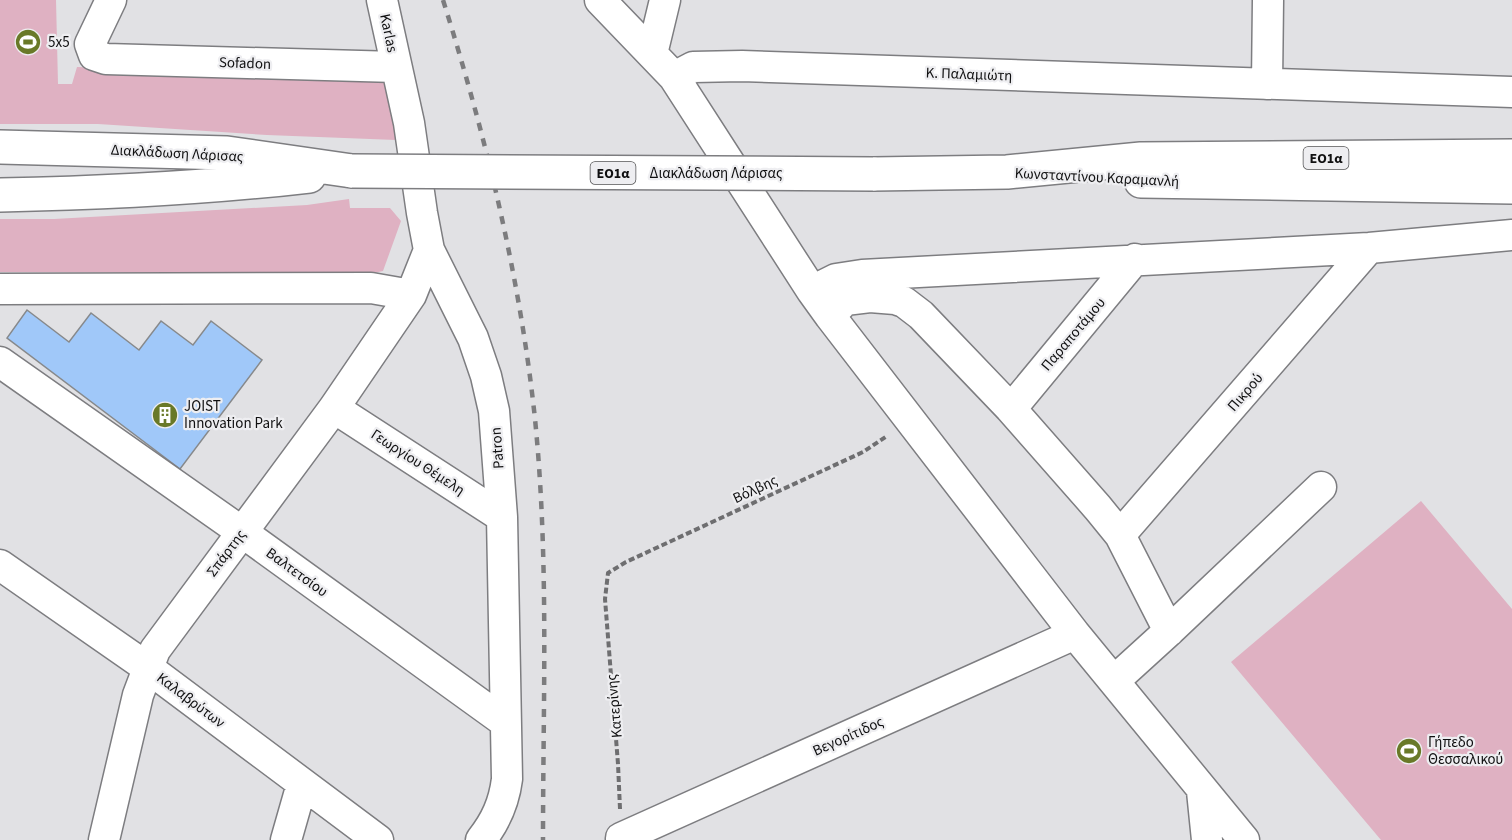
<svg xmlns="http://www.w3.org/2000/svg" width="1512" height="840" font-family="'Source Sans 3',sans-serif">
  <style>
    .green { fill: #dfb1c2 }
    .building { fill: #a0c8f9; stroke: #87898b; stroke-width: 1.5 }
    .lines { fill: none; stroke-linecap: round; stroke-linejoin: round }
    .street-casing { stroke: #7d7d80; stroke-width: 33 }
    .primary-casing { stroke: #7d7d80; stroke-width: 36 }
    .path { stroke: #6e6e70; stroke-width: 4; stroke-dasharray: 6 3; stroke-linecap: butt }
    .street { stroke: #fff; stroke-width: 30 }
    .primary { stroke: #fff; stroke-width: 33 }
    .rail { stroke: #7c7c7e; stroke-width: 4.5; stroke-dasharray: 8 8; stroke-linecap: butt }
    .primary-bridge-casing { stroke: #7d7d80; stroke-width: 36; stroke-linecap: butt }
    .primary-bridge { stroke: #fff; stroke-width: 33 }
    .labels { text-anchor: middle; stroke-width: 4.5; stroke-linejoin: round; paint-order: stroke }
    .shield { fill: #eeeef1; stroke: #535354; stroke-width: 1.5 }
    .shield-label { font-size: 14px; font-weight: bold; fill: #101011 }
    .street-label { font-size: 15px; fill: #101011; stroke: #eeeef1 }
    .poi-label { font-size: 15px; fill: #101011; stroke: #eeeef1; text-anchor: start }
  </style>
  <rect width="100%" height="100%" fill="#e1e1e4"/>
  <!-- green -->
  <path class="green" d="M0,0H56L58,84H72L77,67L375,76L387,79L396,140L267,135L98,124H0Z
    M349,199L350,208H390L401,221L383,271L374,273L0,272V219H54L307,205Z
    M1421,501L1512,609V840H1381L1231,662Z"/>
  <!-- building -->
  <path class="building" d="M27,310L69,342L91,313L139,350L161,321L193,345L211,321L262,360L180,469L7,338Z"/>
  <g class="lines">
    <!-- street casing -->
    <g class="street-casing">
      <path id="street" d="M111,0L90,44L94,55L106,59L396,67
        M382,0L409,123L422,213L429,250L473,338L486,376L494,411L502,517L507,779C504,803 496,821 481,840
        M600,0L674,77L812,291L830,316L1075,634L1244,840
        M652,54L665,0
        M674,77L693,67L742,66L1512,92
        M1267,84L1268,0
        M0,289L371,288L411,295
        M812,291L836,279L862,275L1369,248L1512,235
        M830,316L845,300L870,297L895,299L904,302L921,315L1011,409L1098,508L1120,535L1169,631
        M0,362L242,532L505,722
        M334,408L502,517
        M1011,409L1135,259
        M1120,535L1369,248
        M0,565L148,668L378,840
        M1114,681L1169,631L1321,487
        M1202,791L1207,840
        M104,840L138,695L155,650L334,408L411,295L429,250
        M286,840L302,784
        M621,840V838L1075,634"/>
    </g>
    <!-- primary casing -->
    <g class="primary-casing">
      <path id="primary" d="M0,147L227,153L352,171
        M873,174L1007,172L1141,159L1512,156
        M1141,181L1512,187
        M0,195C103,193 206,188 309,176"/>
    </g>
    <!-- path -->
    <path class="path" d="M620,809L618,764L605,599L608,573L626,562L863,452L887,436"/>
    <!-- street -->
    <use href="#street" class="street"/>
    <!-- primary -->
    <use href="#primary" class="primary"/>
    <!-- rail -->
    <path class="rail" d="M443,0C486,137 520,277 535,419C549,559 543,700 543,840"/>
    <!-- primary-bridge casing -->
    <g class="primary-bridge-casing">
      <path id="primary-bridge" d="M352,171L873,174"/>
    </g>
    <!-- primary-bridge -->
    <use href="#primary-bridge" class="primary-bridge"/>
  </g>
  <!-- icons -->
  <defs>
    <g id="stadium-disc" transform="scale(1.35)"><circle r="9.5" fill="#697928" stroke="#eeeef1"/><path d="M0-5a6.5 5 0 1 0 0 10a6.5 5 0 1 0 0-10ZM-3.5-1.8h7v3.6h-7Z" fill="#fff"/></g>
    <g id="building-disc" transform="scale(1.35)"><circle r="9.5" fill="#697928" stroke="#eeeef1"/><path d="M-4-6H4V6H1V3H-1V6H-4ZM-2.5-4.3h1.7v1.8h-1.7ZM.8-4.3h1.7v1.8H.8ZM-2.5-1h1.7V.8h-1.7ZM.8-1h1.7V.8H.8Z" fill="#fff"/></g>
  </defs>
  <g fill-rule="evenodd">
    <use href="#stadium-disc" x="28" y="42"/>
    <use href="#building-disc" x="165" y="415"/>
    <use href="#stadium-disc" x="1409" y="751"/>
  </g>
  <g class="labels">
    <!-- shield labels -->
    <g class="shield">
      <rect x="1303.5" y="147" width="45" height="22" rx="4.5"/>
      <rect x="590.5" y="162" width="45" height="22" rx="4.5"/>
    </g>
    <g class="shield-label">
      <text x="1326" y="163">ΕΟ1α</text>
      <text x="613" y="178">ΕΟ1α</text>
    </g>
    <!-- street labels -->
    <g class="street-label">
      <text transform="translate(389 33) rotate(78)" y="5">Karlas</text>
      <text transform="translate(245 63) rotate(2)" y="5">Sofadon</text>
      <text transform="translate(969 74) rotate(2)" y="5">Κ. Παλαμιώτη</text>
      <text transform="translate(177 153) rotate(3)" y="5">Διακλάδωση Λάρισας</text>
      <text x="716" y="178">Διακλάδωση Λάρισας</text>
      <text transform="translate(1097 177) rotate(3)" y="5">Κωνσταντίνου Καραμανλή</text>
      <text transform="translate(1073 334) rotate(-50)" y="5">Παραποτάμου</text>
      <text transform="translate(1245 392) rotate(-49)" y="5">Πικρού</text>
      <text transform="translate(497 448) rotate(-94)" y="5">Patron</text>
      <text transform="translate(418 462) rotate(33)" y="5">Γεωργίου Θέμελη</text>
      <text transform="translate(755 489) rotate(-25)" y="5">Βόλβης</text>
      <text transform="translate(226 553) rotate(-53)" y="5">Σπάρτης</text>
      <text transform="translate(297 572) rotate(36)" y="5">Βαλτετσίου</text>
      <text transform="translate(191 700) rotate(37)" y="5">Καλαβρύτων</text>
      <text transform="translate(614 706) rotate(-95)" y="5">Κατερίνης</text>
      <text transform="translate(848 736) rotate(-24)" y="5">Βεγορίτιδος</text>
    </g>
    <!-- poi labels -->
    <g class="poi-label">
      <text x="48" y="47">5x5</text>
      <text x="184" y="411">JOIST<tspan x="184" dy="17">Innovation Park</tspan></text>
      <text x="1428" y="747">Γήπεδο<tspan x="1428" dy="17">Θεσσαλικού</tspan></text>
    </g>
  </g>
</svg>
